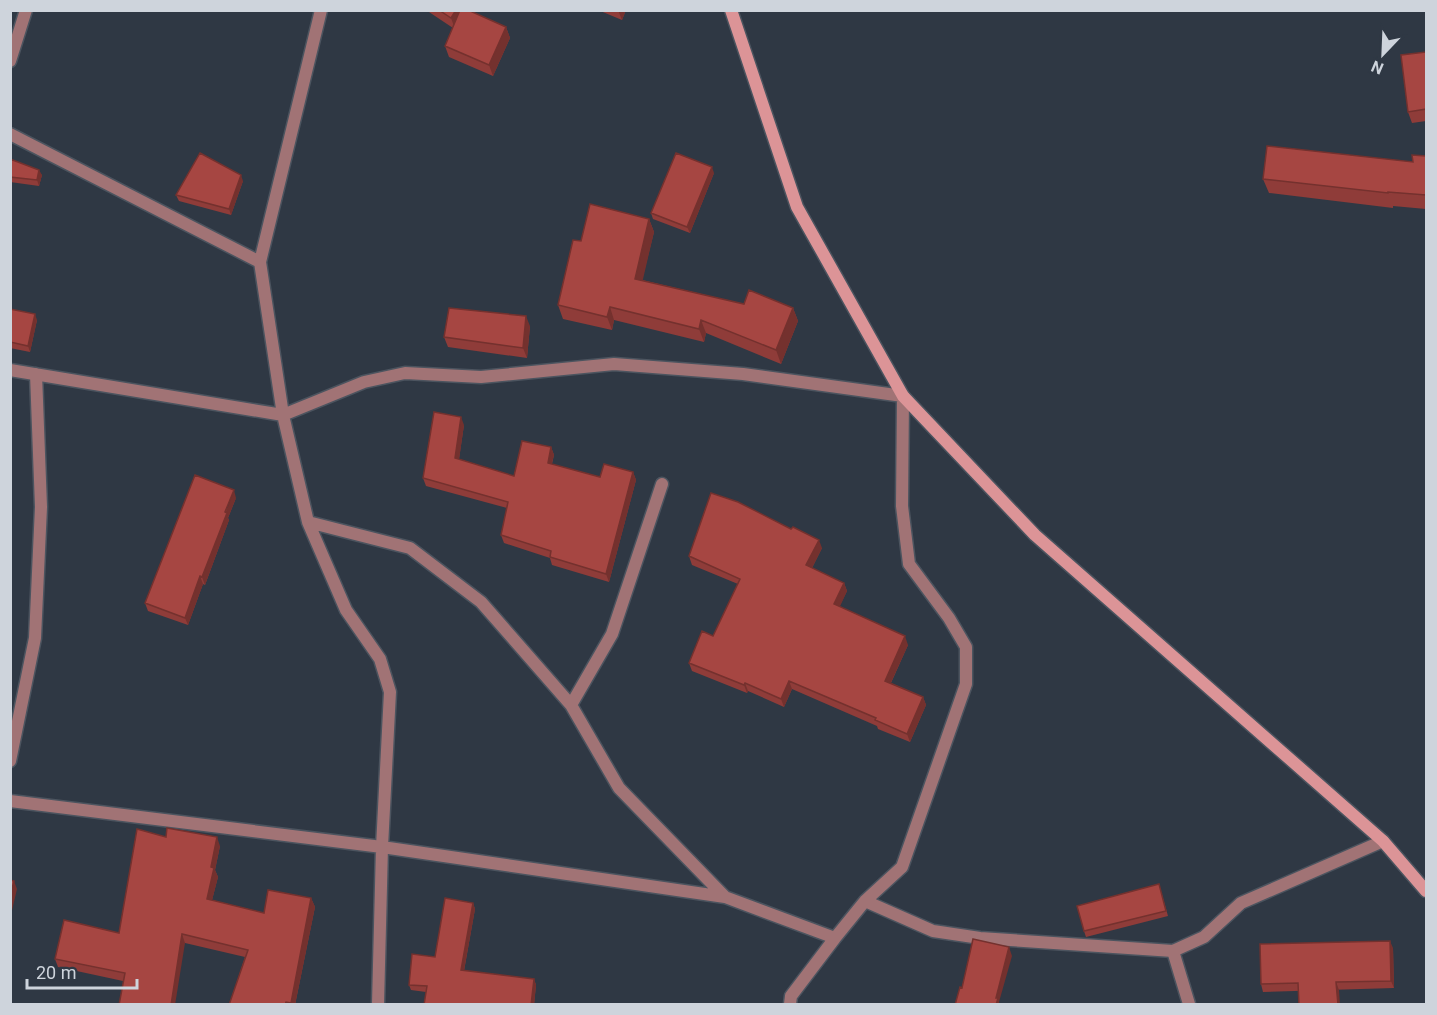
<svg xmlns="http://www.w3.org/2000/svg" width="1437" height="1015" font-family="Roboto,sans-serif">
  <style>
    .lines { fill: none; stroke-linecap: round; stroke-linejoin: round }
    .street-casing { stroke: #4c545f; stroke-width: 15 }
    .secondary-casing { stroke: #4c545f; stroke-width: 15 }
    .street { stroke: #a17375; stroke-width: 12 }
    .secondary { stroke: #dc9497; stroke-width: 12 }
    .wall { fill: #8f3c39 }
    .shaded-wall { fill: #74312e }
    .building { fill: #a64642; stroke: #74312e; stroke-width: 1.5 }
  </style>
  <rect width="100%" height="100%" fill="#2f3844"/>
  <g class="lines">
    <!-- street casing -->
    <g class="street-casing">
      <path id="street" d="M321,10L260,262L283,415L308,522L346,610L380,659L390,692L382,847L378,1004
        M10,61L26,10
        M10,134L260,262
        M10,370L283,415L364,382L405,373L481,377L614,364L743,374L903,396L902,506L909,564L949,618L966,647V684L902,867L865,901L835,938L791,996L790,1004
        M308,522L410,548L481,602L571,705L619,788L725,897
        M571,705L612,634L662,484
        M10,761L35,638L41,507L36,374
        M10,801L382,847L725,897L835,938
        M865,901L933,931L980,938L1173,951L1204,937L1241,903L1383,841
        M1173,951L1189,1004"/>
    </g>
    <!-- secondary casing -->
    <g class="secondary-casing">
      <path id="secondary" d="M731,10L797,207L903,396L1035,535L1383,841L1426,891"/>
    </g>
    <!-- street -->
    <use href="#street" class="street"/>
    <!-- secondary -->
    <use href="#secondary" class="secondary"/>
  </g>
  <!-- wall -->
  <path class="wall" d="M426,10H468L506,27L510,38L493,76L449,57L445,46L453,28Z
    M598,10H626L622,20Z
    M1426,52V121L1412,123L1408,112Z
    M1426,156V209L1393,206V208L1269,193L1263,179L1413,162Z
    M10,159L42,175L39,186L10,182Z
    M714,173L690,233L653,219L651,213Z
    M243,181L231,215L179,201L176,195Z
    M649,219L654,232L642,280L744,304L793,308L798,321L781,364L706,333L704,342L614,320L612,330L563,319L558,305L581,241Z
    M10,309L37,320L30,352L10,348Z
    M530,326L527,358L448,347L444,337Z
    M464,425L459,459L514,476L551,447L554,455L552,464L600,477L633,472L636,480L609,582L552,565L550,558L504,543L501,535L507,508L426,486L423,478Z
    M236,498L228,518L229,520L205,585L203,584L188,625L148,611L145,603Z
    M822,548L812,568L844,583L847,591L839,607L908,645L891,683L923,697L926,705L910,742L878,729L877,726L792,689L784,707L748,691L747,693L692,671L689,663L713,636L738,584L692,565L689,556Z
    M166,837L220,846L215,870L218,877L212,900L264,913L311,898L315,907L295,1005H229L245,957L185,943L123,981L58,967L55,959L119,933Z
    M1159,884L1168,916L1086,937L1084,931Z
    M473,903L475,909L464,971L534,979L536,985L534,1005H424L426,992L411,990L409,985L435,957Z
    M1393,948L1394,988L1263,992L1261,984Z"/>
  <!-- shaded-wall -->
  <path class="shaded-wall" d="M456,10H467L455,29L451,18Z
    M618,10H626L622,20Z
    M506,27L510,38L493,76L489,65Z
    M712,167L714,173L690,233L687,227Z
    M39,170L42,175L39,186L37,180Z
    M241,175L243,181L231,215L229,209Z
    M649,219L654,232L640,292L635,279Z
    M610,307L614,320L612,330L607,317Z
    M793,308L798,321L781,364L776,350Z
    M35,314L37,320L30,352L28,346Z
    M526,316L530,326L527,358L523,348Z
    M701,320L706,333L704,342L699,329Z
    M461,417L464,425L458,466L455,458Z
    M551,447L554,455L550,470L548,463Z
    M633,472L636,480L609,582L606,574Z
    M234,490L236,498L228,518L229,520L205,585L202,577Z
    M819,540L822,548L809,574L806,565Z
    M200,576L203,584L188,625L185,618Z
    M844,583L847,591L837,613L834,604Z
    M905,636L908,645L888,689L885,681Z
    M789,681L792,689L784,707L781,699Z
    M745,683L748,691L747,693L744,685Z
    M923,697L926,705L910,742L907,734Z
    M217,837L220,846L215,870L218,877L210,908L207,899L211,867Z
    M14,881L17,889L10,919V897Z
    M311,898L315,907L295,1005H292L291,1003Z
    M473,903L475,909L463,976L461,970Z
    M182,934L185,943L175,1005H171Z
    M1390,941L1393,948L1394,988L1391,981Z
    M1009,947L1012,956L999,1002L1000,1005H996V998Z
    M534,979L536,985L534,1005H531Z
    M1336,982L1339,990L1340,1005H1338Z"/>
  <!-- building -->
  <path class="building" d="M439,10H456L451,18Z
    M460,10H468L506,27L489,65L445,46Z
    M1426,52V109L1408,112L1401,55Z
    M1267,146L1413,162L1412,155L1426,156V195L1388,192V193L1263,179Z
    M200,153L241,175L229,209L176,195Z
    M676,153L712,167L687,227L651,213Z
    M10,159L39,170L37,180L10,177Z
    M590,204L649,219L635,279L744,304L749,290L793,308L776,350L701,320L699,329L610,307L607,317L558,305L573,240L581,241Z
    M449,308L526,316L523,348L444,337Z
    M10,309L35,314L28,346L10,342Z
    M434,412L461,417L455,458L514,476L522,441L551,447L548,463L600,477L604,464L633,472L606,574L550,557L551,551L501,535L508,502L423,478Z
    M195,475L234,490L225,512L227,513L202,577L200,576L185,618L145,603Z
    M711,493L738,502L791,529L793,527L819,540L806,565L844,583L834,604L905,636L885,681L923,697L907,734L875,720L876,718L789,681L781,699L745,683L744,685L689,663L702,631L713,636L740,579L689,556Z
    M167,828L217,837L211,867L214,868L207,899L264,913L268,890L311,898L291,1003L286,1002L285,1005H229L248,950L182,934L171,1005H119L125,973L55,959L64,920L119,933L137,829L166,837Z
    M10,880L14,881L10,897Z
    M1159,884L1166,911L1084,931L1077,906Z
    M445,898L473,903L461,970L534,979L531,1005H424L427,986L409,985L412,954L435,957Z
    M973,939L1009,947L996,998H998L996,1005H955L960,987L962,988Z
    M1390,941L1391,981L1336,982L1338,1005H1299L1298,983L1261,984L1260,944Z"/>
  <!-- border -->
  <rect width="1437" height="1015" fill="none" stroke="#ced4dc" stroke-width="24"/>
  <!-- north arrow -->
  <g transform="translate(1383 54) rotate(203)" stroke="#2f3844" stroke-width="4.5" paint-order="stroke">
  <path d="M0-4.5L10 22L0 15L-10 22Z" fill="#ced4dc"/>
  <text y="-9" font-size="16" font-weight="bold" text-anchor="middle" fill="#ced4dc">N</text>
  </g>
  <!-- scale -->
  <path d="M27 979v9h110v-9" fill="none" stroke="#ced4dc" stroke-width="3"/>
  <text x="36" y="979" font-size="18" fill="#ced4dc" stroke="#2f3844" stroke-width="4.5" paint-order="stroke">20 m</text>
</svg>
